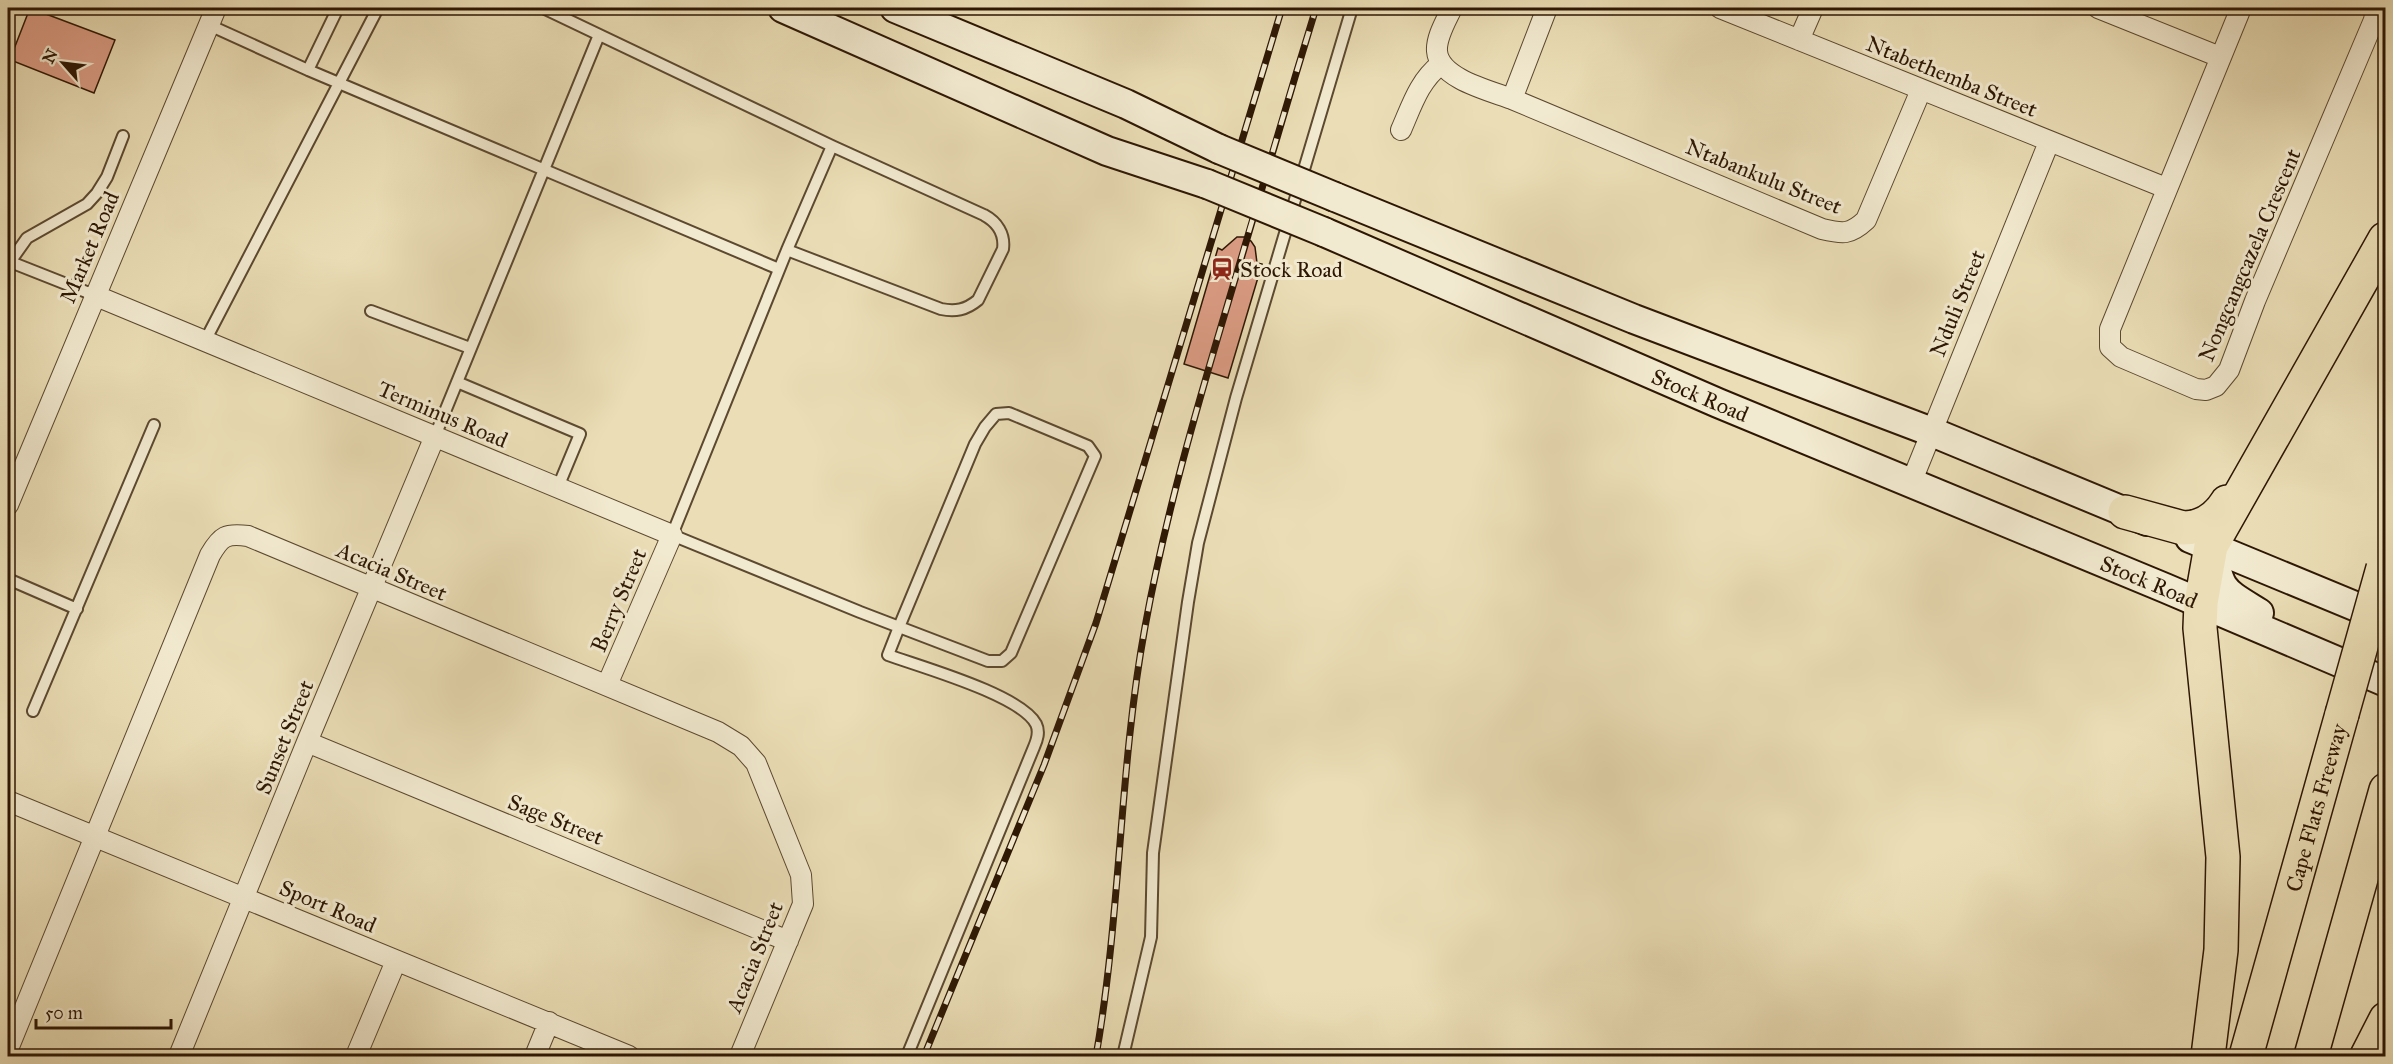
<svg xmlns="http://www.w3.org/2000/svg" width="2393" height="1064" font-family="'IM FELL Great Primer',serif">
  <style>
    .building { fill: #dc9d85; stroke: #2d1704; stroke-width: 1.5 }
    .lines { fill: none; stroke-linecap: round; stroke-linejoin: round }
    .service-casing { stroke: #5c4930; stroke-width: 14 }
    .minor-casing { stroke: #5c4930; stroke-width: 22 }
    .secondary-casing { stroke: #2d1704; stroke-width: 32 }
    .motorway-casing { stroke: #2d1704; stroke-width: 36 }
    .service { stroke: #f2ead0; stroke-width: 10 }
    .minor { stroke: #f2ead0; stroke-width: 20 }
    .secondary { stroke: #f2ead0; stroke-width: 28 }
    .motorway { stroke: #ebdeb6; stroke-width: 33 }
    .rail-casing { stroke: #2d1704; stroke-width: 7 }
    .rail { stroke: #f2ead0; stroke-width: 4.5; stroke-dasharray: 14; stroke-linecap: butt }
    .secondary-bridge-casing { stroke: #2d1704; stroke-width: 32; stroke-linecap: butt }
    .motorway-bridge-casing { stroke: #2d1704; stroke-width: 36; stroke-linecap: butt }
    .secondary-bridge { stroke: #f2ead0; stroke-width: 28 }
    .motorway-bridge { stroke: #ebdeb6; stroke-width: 33 }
    .labels { text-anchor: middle; stroke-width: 6; stroke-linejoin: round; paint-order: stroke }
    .street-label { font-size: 22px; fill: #2d1704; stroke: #f2ead0 }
    .poi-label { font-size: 22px; fill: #2d1704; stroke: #f2ead0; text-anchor: start }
  </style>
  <rect width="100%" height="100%" fill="#ebdeb6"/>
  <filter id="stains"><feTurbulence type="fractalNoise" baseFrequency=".00333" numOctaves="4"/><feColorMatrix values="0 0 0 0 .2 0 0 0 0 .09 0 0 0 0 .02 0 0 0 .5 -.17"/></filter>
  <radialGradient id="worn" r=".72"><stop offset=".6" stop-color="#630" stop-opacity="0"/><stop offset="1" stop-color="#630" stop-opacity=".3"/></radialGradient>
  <!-- building -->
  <path class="building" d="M30,8L115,40L94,93L8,59V49H14Z
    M1237,237H1244L1251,241L1255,247L1257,263L1262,264L1228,378L1184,364L1218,248L1222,250Z"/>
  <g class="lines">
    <!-- service casing -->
    <g class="service-casing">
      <path id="service" d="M543,8L832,146L984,215C997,222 1005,234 1003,249L978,300C966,310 955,312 941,309L787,250
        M209,25L308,70L779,269
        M308,70L338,8
        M832,146L787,250L672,535L860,612L988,661H1002L1011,653L1095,456L1088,446L1009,413L996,414L985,427L975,444L899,627L888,655C921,667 1021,695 1036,724C1040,732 1037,740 1034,747L907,1056
        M8,261L94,295
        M10,262L27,238L87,204L97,193L107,177L123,136
        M371,311L470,348
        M205,341L378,8
        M457,382L580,434L558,487
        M435,436L599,35
        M8,579L77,609
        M33,711L154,425
        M1123,1056L1151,937L1153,853L1188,602L1198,543L1236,398L1352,8"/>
    </g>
    <!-- minor casing -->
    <g class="minor-casing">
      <path id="minor" d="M1452,8C1446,21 1436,37 1437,51C1439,79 1491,91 1512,99L1822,229C1843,234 1850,235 1866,220L1921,90
        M1720,8L2166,188
        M2098,8L2220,57
        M2241,8L2110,329V347L2121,357L2196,389L2206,390L2216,386L2229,370L2255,301L2374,20L2376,8
        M1799,40L1813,8
        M1512,99L1547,8
        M1401,130C1412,105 1419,81 1441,64
        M94,295L672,535L607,685
        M1911,483L2049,142
        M8,505L216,8
        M307,742L788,941
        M8,801L629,1056
        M8,1049L210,555C221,536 226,533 248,536L718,732L741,746L756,763L801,875L803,904L740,1056
        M179,1056L307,742L435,436
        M356,1056L396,961
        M535,1056L549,1022"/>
    </g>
    <!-- secondary casing -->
    <g class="secondary-casing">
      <g id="secondary">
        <path d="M783,8L1107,151L1207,184"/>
        <path d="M895,8L1126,104L1219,149"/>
        <path d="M1335,197L1634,319L1932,432L2147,521"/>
        <path id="s1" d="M1324,232L1718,403L2165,588L2386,682"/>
        <path d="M2190,538L2386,619"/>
        <path d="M2212,548C2220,592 2222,590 2259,613"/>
      </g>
    </g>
    <!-- motorway casing -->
    <g class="motorway-casing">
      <g id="motorway">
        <path d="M2125,512L2183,528C2203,528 2217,518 2227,502"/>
        <path d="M2208,1056L2221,950L2223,857L2200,628L2201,603L2211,546L2385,239"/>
        <path id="s2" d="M2246,1056L2342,714"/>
        <path d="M2311,1056L2386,790"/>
        <path d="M2367,1056L2386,1019"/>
      </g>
    </g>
    <!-- service -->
    <use href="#service" class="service"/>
    <!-- minor -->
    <use href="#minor" class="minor"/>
    <!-- secondary -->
    <use href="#secondary" class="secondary"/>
    <!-- motorway -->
    <use href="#motorway" class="motorway"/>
    <!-- rail casing -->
    <g class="rail-casing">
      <path id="rail" d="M924,1056L1044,765L1096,623L1282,8
        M1096,1056C1121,914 1119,769 1145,627C1165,517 1196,410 1228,303C1257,204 1286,106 1316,8"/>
    </g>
    <!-- rail -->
    <use href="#rail" class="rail"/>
    <!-- secondary-bridge casing -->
    <g class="secondary-bridge-casing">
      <path id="secondary-bridge" d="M1219,149L1335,197
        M1207,184L1324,232"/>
    </g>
    <!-- motorway-bridge casing -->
    <g class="motorway-bridge-casing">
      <path id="motorway-bridge" d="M2342,714L2383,568"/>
    </g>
    <!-- secondary-bridge -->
    <use href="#secondary-bridge" class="secondary-bridge"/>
    <!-- motorway-bridge -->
    <use href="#motorway-bridge" class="motorway-bridge"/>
  </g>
  <!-- icons -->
  <defs>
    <g id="station-bare" transform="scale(1.8)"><path d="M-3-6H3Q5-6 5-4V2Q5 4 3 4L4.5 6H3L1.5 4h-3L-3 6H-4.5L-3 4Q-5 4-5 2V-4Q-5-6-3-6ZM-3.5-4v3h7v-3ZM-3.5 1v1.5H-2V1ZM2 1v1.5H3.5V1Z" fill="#8f2418" stroke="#f2ead0" stroke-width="2.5" paint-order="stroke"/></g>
  </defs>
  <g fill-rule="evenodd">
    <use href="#station-bare" x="1222" y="269"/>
  </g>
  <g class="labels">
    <!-- street labels -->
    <g class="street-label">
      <text transform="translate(1952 76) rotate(22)" y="8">Ntabethemba Street</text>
      <text transform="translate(1764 176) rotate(22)" y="8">Ntabankulu Street</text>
      <text transform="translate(89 247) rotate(-67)" y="8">Market Road</text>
      <text transform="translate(2249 255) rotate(-67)" y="8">Nongcangcazela Crescent</text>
      <text transform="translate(1957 303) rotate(-68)" y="8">Nduli Street</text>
      <text dy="8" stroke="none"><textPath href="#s1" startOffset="410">Stock Road</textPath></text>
      <text transform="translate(443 414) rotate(23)" y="8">Terminus Road</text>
      <text transform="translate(392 571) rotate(23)" y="8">Acacia Street</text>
      <text dy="8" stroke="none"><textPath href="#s1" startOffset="896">Stock Road</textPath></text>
      <text transform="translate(618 600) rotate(-67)" y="8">Berry Street</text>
      <text transform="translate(284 737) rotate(-68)" y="8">Sunset Street</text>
      <text dy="8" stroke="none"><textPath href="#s2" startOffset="258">Cape Flats Freeway</textPath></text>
      <text transform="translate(556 819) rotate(22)" y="8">Sage Street</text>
      <text transform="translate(328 906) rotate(23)" y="8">Sport Road</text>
      <text transform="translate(754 957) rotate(-68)" y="8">Acacia Street</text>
    </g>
    <!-- poi labels -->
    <g class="poi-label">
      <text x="1240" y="277">Stock Road</text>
    </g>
  </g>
  <!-- margin -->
  <rect width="2393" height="1064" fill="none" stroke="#ebdeb6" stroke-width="30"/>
  <rect x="9" y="9" width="2375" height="1046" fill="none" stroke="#2d1704" stroke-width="3"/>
  <rect x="15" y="15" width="2363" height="1034" fill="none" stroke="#2d1704" stroke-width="1.5"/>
  <!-- north arrow -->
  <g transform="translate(63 63) rotate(298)" stroke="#f2ead0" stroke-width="4.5" paint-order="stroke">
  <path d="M0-4.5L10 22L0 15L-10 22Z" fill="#2d1704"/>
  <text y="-9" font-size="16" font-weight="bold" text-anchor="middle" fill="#2d1704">N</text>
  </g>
  <!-- scale -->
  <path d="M36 1019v9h135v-9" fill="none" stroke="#2d1704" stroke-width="3"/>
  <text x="45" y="1019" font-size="18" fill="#2d1704" stroke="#f2ead0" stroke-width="4.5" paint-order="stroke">50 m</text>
  <rect width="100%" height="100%" filter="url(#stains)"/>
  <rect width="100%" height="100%" fill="url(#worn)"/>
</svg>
